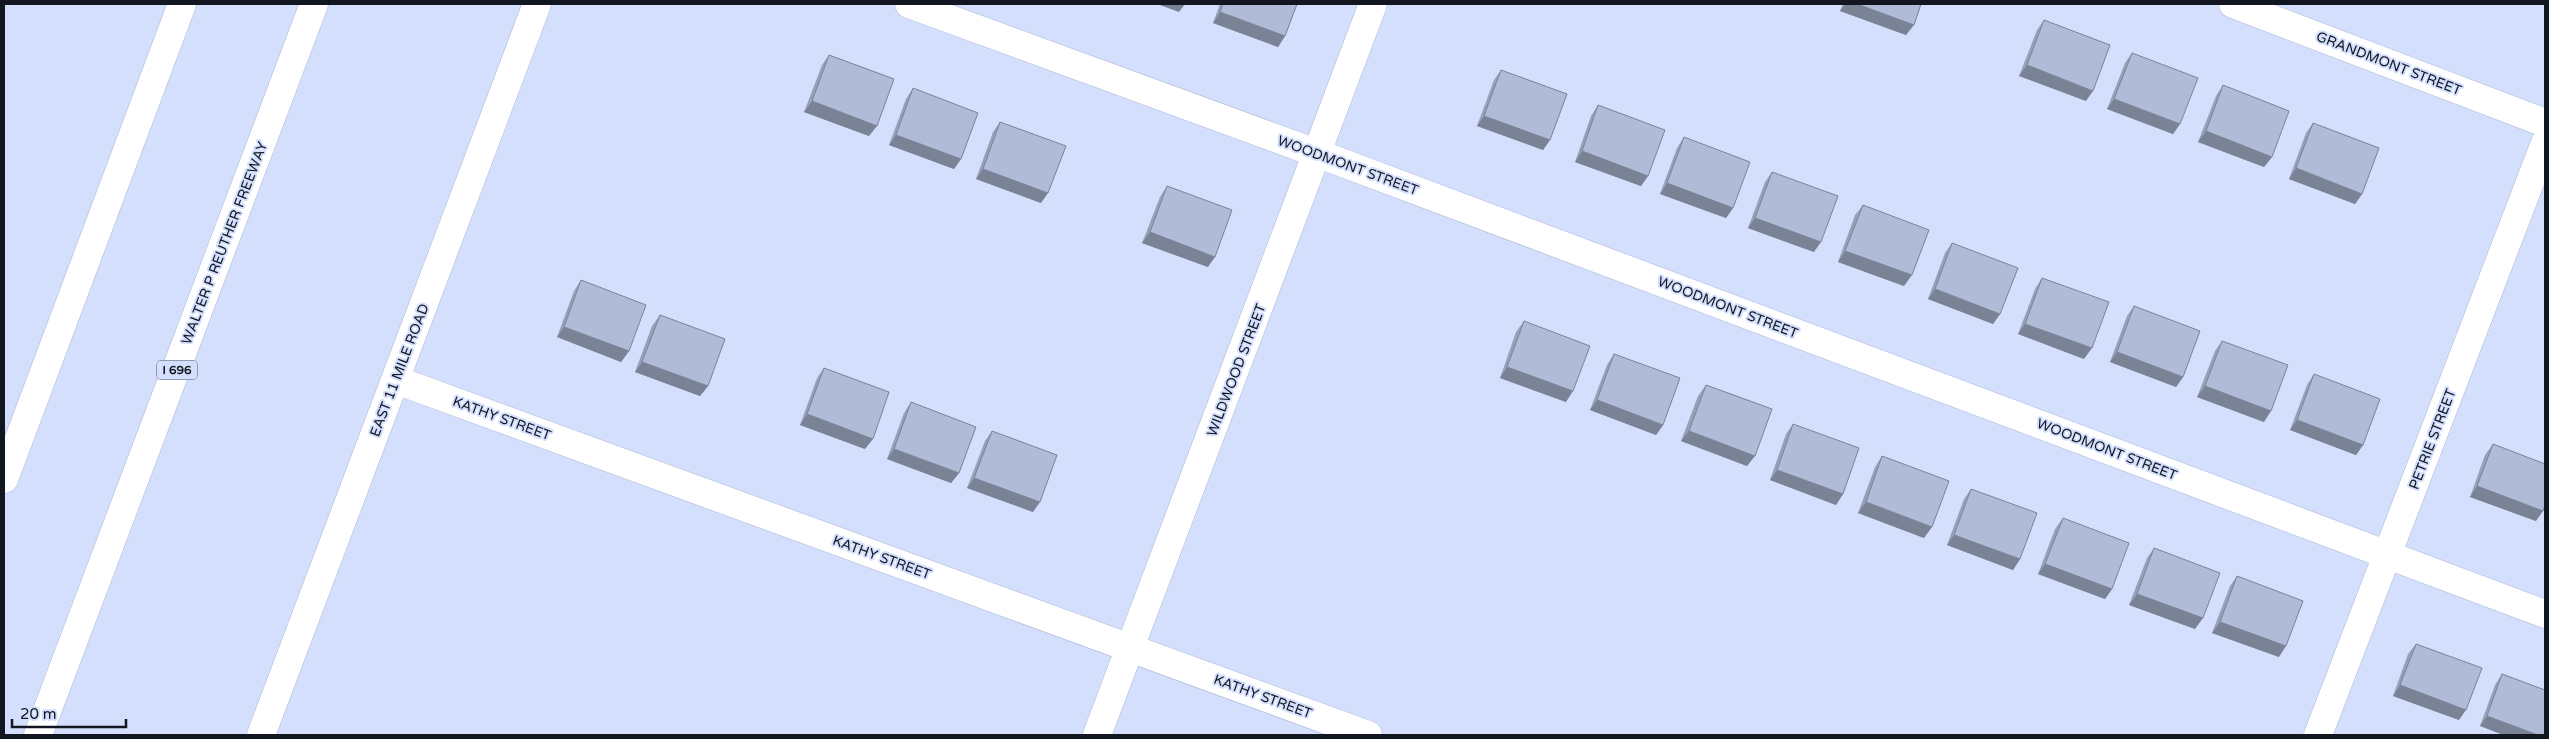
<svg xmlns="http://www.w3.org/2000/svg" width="2549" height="739" font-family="'Varela Round',sans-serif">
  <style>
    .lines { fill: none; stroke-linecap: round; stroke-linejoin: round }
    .street-casing { stroke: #acb7d3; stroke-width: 29 }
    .secondary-casing { stroke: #acb7d3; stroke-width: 29 }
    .highway-casing { stroke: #acb7d3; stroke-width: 29 }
    .street { stroke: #fff; stroke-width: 28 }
    .secondary { stroke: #fff; stroke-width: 28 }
    .highway { stroke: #fff; stroke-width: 28 }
    .wall { fill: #96a1b9 }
    .shaded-wall { fill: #7a8396 }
    .building { fill: #afbbd7; stroke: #7a8396 }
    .labels { text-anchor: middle; stroke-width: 4; stroke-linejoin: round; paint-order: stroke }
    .shield { fill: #d3dffc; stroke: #4c5262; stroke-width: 1 }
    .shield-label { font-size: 12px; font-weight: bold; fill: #121620 }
    .street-label { font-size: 14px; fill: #121620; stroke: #d3dffc }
  </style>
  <rect width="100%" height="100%" fill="#d3dffc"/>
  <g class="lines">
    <!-- street casing -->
    <g class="street-casing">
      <path id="street" d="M909,4L1319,154L2545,614
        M2233,4L2545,123
        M396,380L1368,735
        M1097,735L1373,4
        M2318,735L2545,143"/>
    </g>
    <!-- secondary casing -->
    <g class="secondary-casing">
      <path id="secondary" d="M261,735L537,4"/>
    </g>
    <!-- highway casing -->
    <g class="highway-casing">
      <path id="highway" d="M4,479L182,4
        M38,735L314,4"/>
    </g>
    <!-- street -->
    <use href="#street" class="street"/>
    <!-- secondary -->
    <use href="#secondary" class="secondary"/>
    <!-- highway -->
    <use href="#highway" class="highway"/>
  </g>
  <!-- wall -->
  <path class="wall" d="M1220,4H1297L1285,36L1278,47L1213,23Z
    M1843,4H1921L1906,35L1840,11Z
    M2044,20L2086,101L2019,76L2037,30Z
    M2132,53L2180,124L2173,134L2107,109L2125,63Z
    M829,55L869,136L804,112L822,65Z
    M1501,70L1550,140L1543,150L1477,126L1494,80Z
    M2223,85L2272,157L2264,167L2198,142L2216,96Z
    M913,88L961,159L954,169L889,145L906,99Z
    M1598,105L1648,176L1641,186L1575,162L1591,116Z
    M1000,122L1041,203L976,179L993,132Z
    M2313,123L2362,194L2355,204L2289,179L2306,133Z
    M1684,137L1733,208L1726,218L1660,194L1677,148Z
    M1772,172L1814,252L1748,228L1765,182Z
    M1167,186L1208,267L1142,243L1160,197Z
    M1863,205L1904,286L1838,262L1855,215Z
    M1952,243L2000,314L1993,324L1928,299L1945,253Z
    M2042,278L2084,359L2018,334L2035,289Z
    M581,280L629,351L621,362L557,337L574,291Z
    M2134,306L2183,377L2176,387L2110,362L2127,316Z
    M660,315L708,386L700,396L635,372L652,326Z
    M1524,321L1566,402L1500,378L1516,332Z
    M2222,341L2264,422L2197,397L2215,351Z
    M1614,354L1663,425L1656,435L1590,410L1607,365Z
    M824,368L865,449L800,425L817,378Z
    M2314,374L2363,445L2356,455L2290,430L2307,385Z
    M1706,385L1747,466L1681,441L1698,396Z
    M911,402L959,473L951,483L887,459L904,413Z
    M1793,424L1843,494L1836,505L1770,480L1786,434Z
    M992,431L1033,512L967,488L985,441Z
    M2493,444L2536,521L2470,497L2485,455Z
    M1882,456L1924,538L1858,513L1875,467Z
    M1971,489L2020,559L2013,570L1947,545L1964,499Z
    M2063,518L2112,589L2105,599L2038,574L2055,529Z
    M2154,548L2195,629L2129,605L2147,558Z
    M2237,576L2279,657L2212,633L2230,586Z
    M2416,644L2459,720L2393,696L2408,654Z
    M2502,674L2545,690L2480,726L2495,685Z"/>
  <!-- shaded-wall -->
  <path class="shaded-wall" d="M1157,4H1185L1179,12Z
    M1845,4H1857L1914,25L1906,35L1840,11Z
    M1220,12L1285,36L1278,47L1213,23Z
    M2027,65L2093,91L2086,101L2019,76Z
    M2114,99L2180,124L2173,134L2107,109Z
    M812,101L877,126L869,136L804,112Z
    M1484,116L1550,140L1543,150L1477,126Z
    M2206,131L2272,157L2264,167L2198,142Z
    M896,135L961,159L954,169L889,145Z
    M1582,151L1648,176L1641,186L1575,162Z
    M2296,168L2362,194L2355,204L2289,179Z
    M983,169L1048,193L1041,203L976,179Z
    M1667,183L1733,208L1726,218L1660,194Z
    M1755,218L1821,242L1814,252L1748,228Z
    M1150,232L1215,257L1208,267L1142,243Z
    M1845,251L1912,275L1904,286L1838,262Z
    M1935,289L2000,314L1993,324L1928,299Z
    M2025,324L2092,348L2084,359L2018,334Z
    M564,327L629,351L621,362L557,337Z
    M2117,352L2183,377L2176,387L2110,362Z
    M642,362L708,386L700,396L635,372Z
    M1507,367L1573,391L1566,402L1500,378Z
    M2205,386L2271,411L2264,422L2197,397Z
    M1597,400L1663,425L1656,435L1590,410Z
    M807,414L873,439L865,449L800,425Z
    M2297,420L2363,445L2356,455L2290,430Z
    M1689,431L1755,456L1747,466L1681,441Z
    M894,449L959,473L951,483L887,459Z
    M1777,470L1843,494L1836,505L1770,480Z
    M974,478L1040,502L1033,512L967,488Z
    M2477,486L2543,511L2536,521L2470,497Z
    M1866,502L1932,527L1924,538L1858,513Z
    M1954,535L2020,559L2013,570L1947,545Z
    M2045,564L2112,589L2105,599L2038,574Z
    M2137,594L2203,618L2195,629L2129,605Z
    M2220,622L2286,646L2279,657L2212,633Z
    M2400,685L2466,710L2459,720L2393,696Z
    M2487,716L2538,735H2503L2480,726Z"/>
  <!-- building -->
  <path class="building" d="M1223,4H1297L1285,36L1220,12Z
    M1857,4H1921L1914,25Z
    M2044,20L2110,45L2093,91L2027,65Z
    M2132,53L2198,78L2180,124L2114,99Z
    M829,55L894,79L877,126L812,101Z
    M1501,70L1567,94L1550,140L1484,116Z
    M2223,85L2289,111L2272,157L2206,131Z
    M913,88L978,113L961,159L896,135Z
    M1598,105L1665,130L1648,176L1582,151Z
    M1000,122L1066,146L1048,193L983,169Z
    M2313,123L2379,148L2362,194L2296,168Z
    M1684,137L1750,162L1733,208L1667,183Z
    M1772,172L1838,196L1821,242L1755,218Z
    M1167,186L1232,210L1215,257L1150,232Z
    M1863,205L1929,230L1912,275L1845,251Z
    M1952,243L2018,268L2000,314L1935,289Z
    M2042,278L2109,302L2092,348L2025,324Z
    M581,280L646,305L629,351L564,327Z
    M2134,306L2200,331L2183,377L2117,352Z
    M660,315L725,339L708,386L642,362Z
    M1524,321L1590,346L1573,391L1507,367Z
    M2222,341L2288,365L2271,411L2205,386Z
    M1614,354L1680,378L1663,425L1597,400Z
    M824,368L889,392L873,439L807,414Z
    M2314,374L2380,399L2363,445L2297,420Z
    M1706,385L1772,409L1755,456L1689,431Z
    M911,402L976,427L959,473L894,449Z
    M1793,424L1859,448L1843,494L1777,470Z
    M992,431L1057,455L1040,502L974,478Z
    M2493,444L2545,464V505L2543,511L2477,486Z
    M1882,456L1949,481L1932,527L1866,502Z
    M1971,489L2037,513L2020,559L1954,535Z
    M2063,518L2129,543L2112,589L2045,564Z
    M2154,548L2220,573L2203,618L2137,594Z
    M2237,576L2303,601L2286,646L2220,622Z
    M2416,644L2482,668L2466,710L2400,685Z
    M2502,674L2545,690V735H2538L2487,716Z"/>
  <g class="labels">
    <!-- shield labels -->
    <rect class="shield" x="157" y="360.5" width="40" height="19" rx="4"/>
    <g class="shield-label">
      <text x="177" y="374">I 696</text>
    </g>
    <!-- street labels -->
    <g class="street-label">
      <text transform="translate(2389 63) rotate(21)" y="5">GRANDMONT STREET</text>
      <text transform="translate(1348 165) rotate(20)" y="5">WOODMONT STREET</text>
      <text transform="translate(224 243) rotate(-69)" y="5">WALTER P REUTHER FREEWAY</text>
      <text transform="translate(1728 307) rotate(21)" y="5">WOODMONT STREET</text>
      <text transform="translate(399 370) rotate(-69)" y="5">EAST 11 MILE ROAD</text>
      <text transform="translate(1236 370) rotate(-69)" y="5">WILDWOOD STREET</text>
      <text transform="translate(502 418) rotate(20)" y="5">KATHY STREET</text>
      <text transform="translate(2432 439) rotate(-69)" y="5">PETRIE STREET</text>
      <text transform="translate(2107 449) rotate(21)" y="5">WOODMONT STREET</text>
      <text transform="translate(882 557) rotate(20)" y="5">KATHY STREET</text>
      <text transform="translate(1263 696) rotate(20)" y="5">KATHY STREET</text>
    </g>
  </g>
  <!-- border -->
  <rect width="2549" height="739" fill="none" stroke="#121620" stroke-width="10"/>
  <!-- scale -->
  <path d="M12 719v8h114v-8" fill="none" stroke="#121620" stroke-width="2.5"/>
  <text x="20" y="719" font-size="15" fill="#121620" stroke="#d3dffc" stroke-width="4" paint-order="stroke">20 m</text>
</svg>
